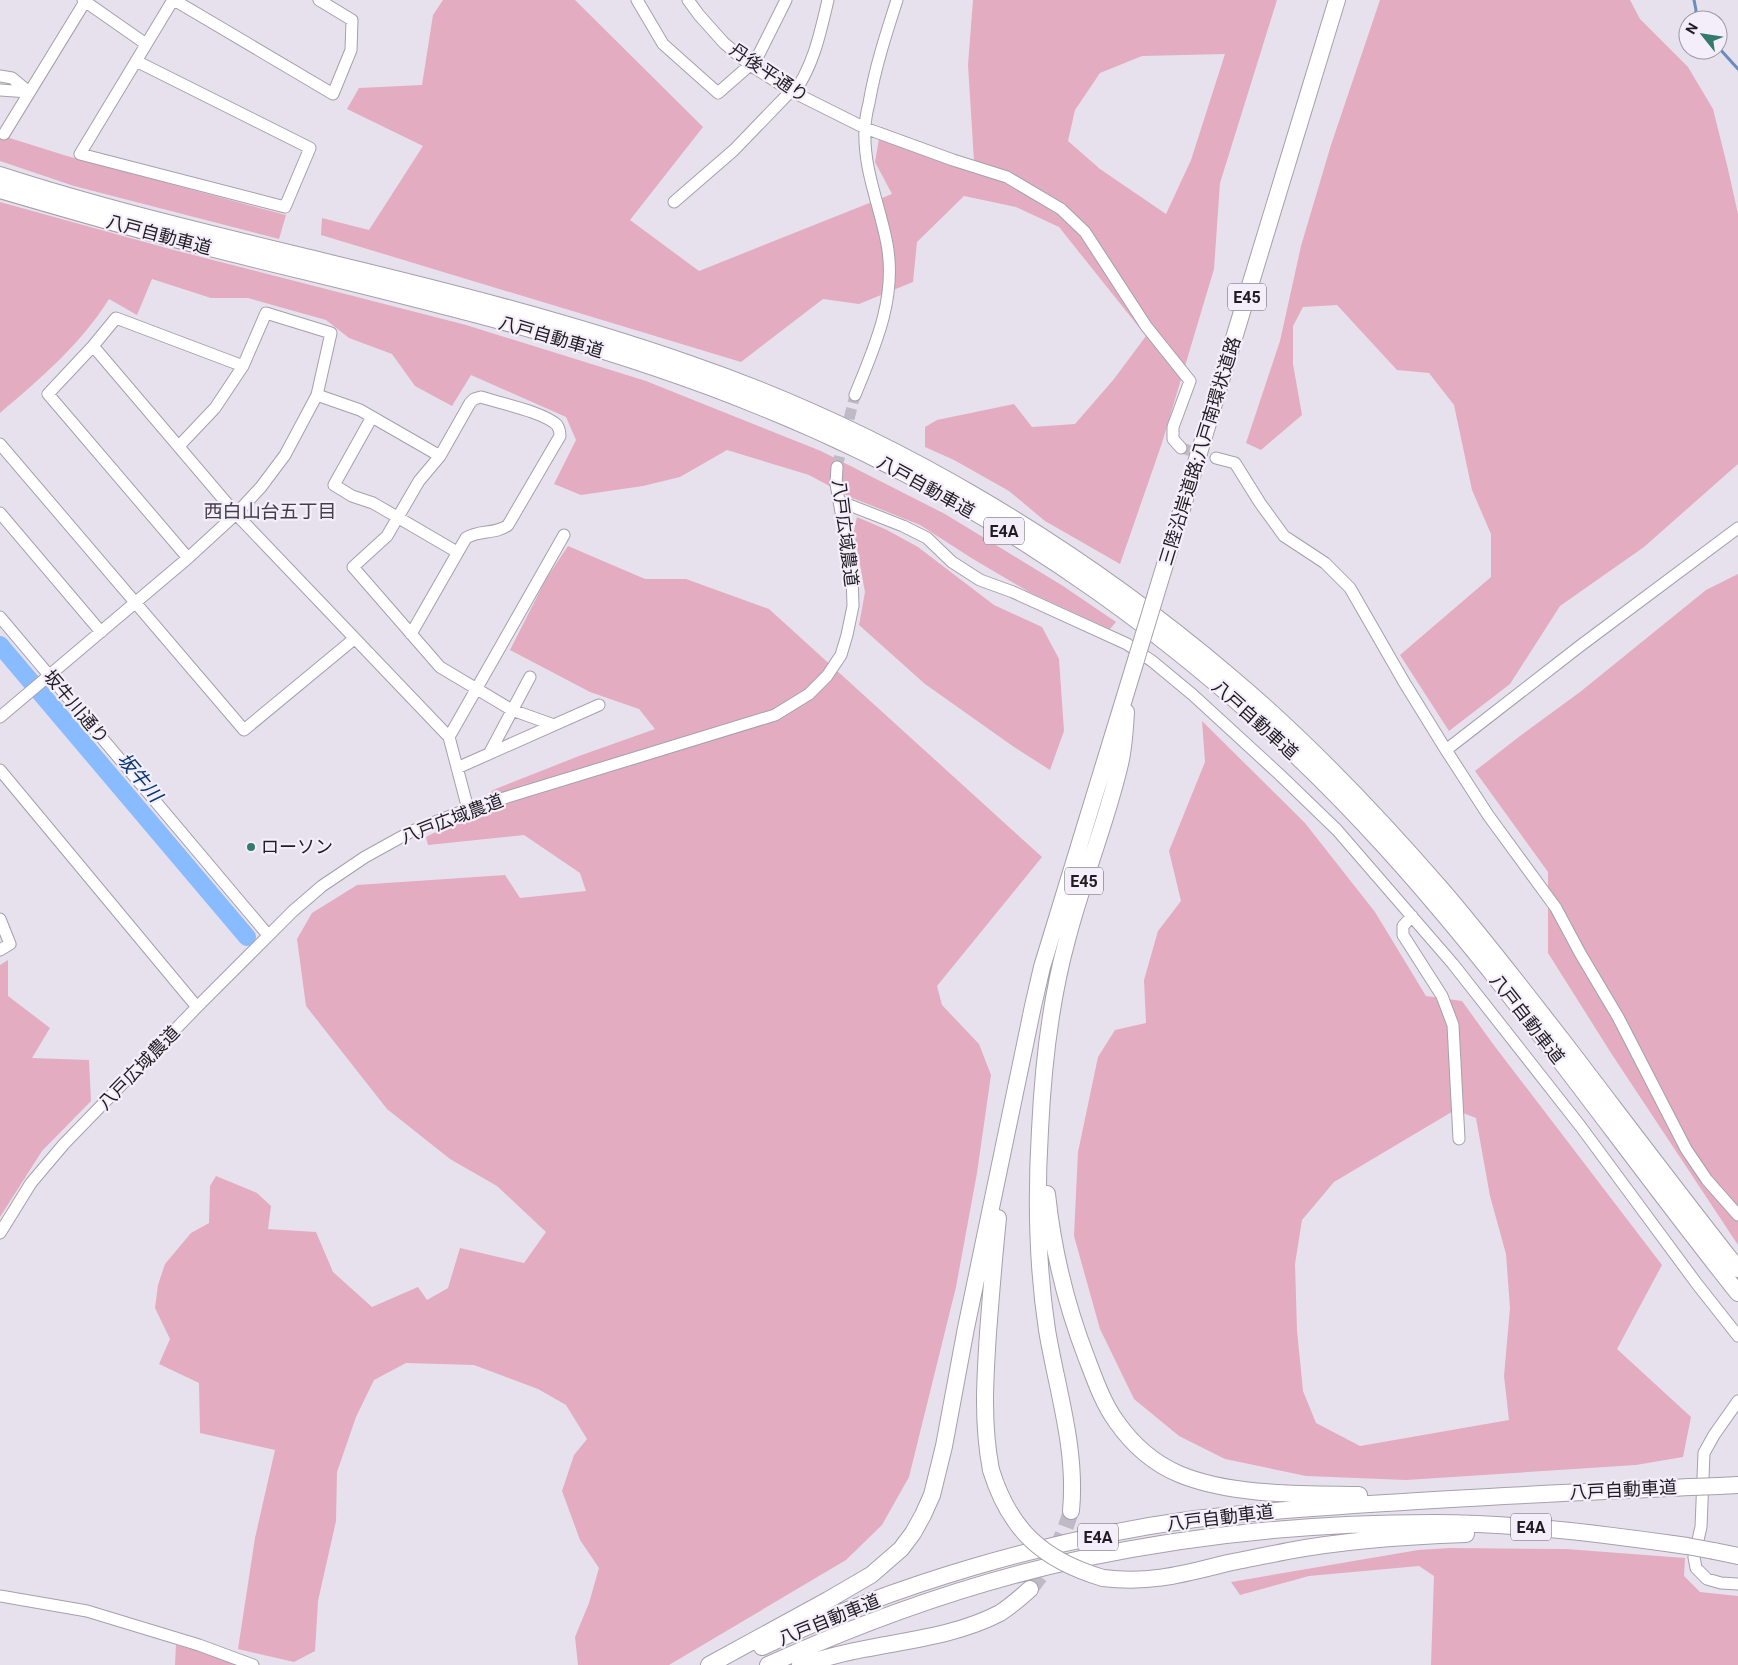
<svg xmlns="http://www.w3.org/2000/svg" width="1738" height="1665" font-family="Roboto,'Noto Sans JP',sans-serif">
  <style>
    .green { fill: #e4acc0; fill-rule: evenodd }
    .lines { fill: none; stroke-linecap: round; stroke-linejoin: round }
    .stream { stroke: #688cbd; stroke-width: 3 }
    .river { stroke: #8bf; stroke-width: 18 }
    .minor-tunnel { stroke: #bfbac5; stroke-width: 11; stroke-dasharray: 11 5.5; stroke-linecap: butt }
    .highway-tunnel { stroke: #bfbac5; stroke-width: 16; stroke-dasharray: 16 8; stroke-linecap: butt }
    .minor-casing { stroke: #a5a0ac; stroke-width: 13 }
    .highway-casing { stroke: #a5a0ac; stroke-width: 18 }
    .minor { stroke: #fff; stroke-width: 11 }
    .highway { stroke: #fff; stroke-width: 16 }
    .highway-bridge-casing { stroke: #a5a0ac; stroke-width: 18; stroke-linecap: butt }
    .highway-bridge { stroke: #fff; stroke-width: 16 }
    .poi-dot { fill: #34796d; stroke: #f4eefb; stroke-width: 2 }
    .labels { text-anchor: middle; stroke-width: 4.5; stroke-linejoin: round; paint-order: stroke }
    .shield { fill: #f4eefb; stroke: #5f5c63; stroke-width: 1 }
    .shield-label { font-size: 16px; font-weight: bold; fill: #1f1d22 }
    .street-label { font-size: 18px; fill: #1f1d22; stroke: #f4eefb }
    .poi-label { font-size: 18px; fill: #1f1d22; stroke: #f4eefb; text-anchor: start }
    .neighbourhood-label { font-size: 19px; fill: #433e49; stroke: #f4eefb }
    .water-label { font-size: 19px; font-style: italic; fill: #023771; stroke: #f4eefb }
  </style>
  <rect width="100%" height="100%" fill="#e7e1ee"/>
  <!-- green -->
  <path class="green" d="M443,0H575L703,127L630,220L699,271L892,194L875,162L881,127L974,161L968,65L973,0H1277L1220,183L1214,269L1162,443L1120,564L1045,521L1009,491L954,460L925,447V427L937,420L1014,404L1032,427L1075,424L1114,379L1146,336L1059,227L1016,207L964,196L917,242L913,282L859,304L823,299L741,362L321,235L322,218L369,230L423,146L347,109L359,88L422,85L433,15ZM1225,54L1191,160L1166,214L1100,169L1068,141L1075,110L1100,73L1142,56Z
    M1380,0H1630L1640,19L1688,67L1713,109L1728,169L1738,214V464L1644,547L1560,606L1510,684L1449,731L1400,655L1491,577V534L1472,490L1454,405L1429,373L1397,370L1337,305L1303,307L1293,326V364L1302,415L1261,450L1246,443L1280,341L1301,246L1331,145Z
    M0,135L67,156L286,215L279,239L74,186L0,161Z
    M0,202L170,249L466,325L646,381L821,451L945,514L1063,586L1116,622L1110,629L1029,592L973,559L920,525L850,497L809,475L727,450L680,477L643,486L581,495L554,484L576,440L566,417L471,375L452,406L415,386L392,354L349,338L326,320L248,298H211L152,279L137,315L109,299C81,344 40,379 0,413Z
    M857,517L887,530L918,547L994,605L1042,627L1059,659L1064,731L1050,770L1014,747L925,684L859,625L865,592L854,531Z
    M568,546L645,579H686L769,609L1042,857L937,986L942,1005L979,1044L991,1075L977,1173L956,1287L909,1477L882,1525L846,1560L669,1665H578L575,1637L589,1603L599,1568L580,1540L562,1491L574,1455L587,1439L566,1405L538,1389L474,1365L406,1363L374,1380L356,1417L337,1472L336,1521L318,1601L315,1651L294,1662L238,1649L255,1538L275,1450L200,1433L199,1383L159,1364L170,1339L155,1308L158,1285L165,1264L191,1233L209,1223L210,1186L216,1176L257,1193L271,1206L268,1229L316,1232L333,1272L372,1307L418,1287L427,1300L448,1288L460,1248L524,1263L546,1232L497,1186L450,1159L387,1109L306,1006L297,939L312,913L357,885L505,875L520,898L586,891L580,873L524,835L428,845L426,837L468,816L493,790L579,756L655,729L639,709L590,692L510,650L546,579Z
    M1738,574V1245L1611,1053L1548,953V872L1475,771L1520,736L1580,692L1706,590Z
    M1202,721L1305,823L1375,912L1426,996L1462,1001L1493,1044L1662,1265L1617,1349L1691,1417L1683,1457L1636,1465L1406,1480L1306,1476L1225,1459L1179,1436L1134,1399L1100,1329L1074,1236L1078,1152L1098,1057L1115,1030L1146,1023L1144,980L1158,931L1181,901L1169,851L1205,762ZM1455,1110L1476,1118L1490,1196L1506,1254L1510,1308L1504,1376L1509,1420L1360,1446L1316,1423L1303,1391L1297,1330L1295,1264L1302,1220L1334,1182Z
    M8,960V996L50,1028L32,1058L89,1060L91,1101L42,1151L0,1217V965Z
    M1450,1548L1566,1549L1685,1558L1684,1576L1700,1592L1738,1596V1665H1431L1434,1576L1419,1566L1309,1576L1240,1595L1231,1582L1418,1550Z
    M176,1645L250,1665H175Z"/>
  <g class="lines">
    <!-- stream -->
    <path class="stream" d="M1694,0L1696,10L1695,20
      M1718,47L1738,69"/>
    <!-- river -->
    <path class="river" d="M0,645L247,937"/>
    <!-- minor-tunnel -->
    <path class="minor-tunnel" d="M1181,448L1216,458
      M837,467L855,395"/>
    <!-- highway-tunnel -->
    <path class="highway-tunnel" d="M1030,1589C1050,1565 1062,1541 1071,1511"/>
    <!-- minor casing -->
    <g class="minor-casing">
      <path id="minor" d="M83,0L146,44
        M174,0L333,94L351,50L352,20L319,0
        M637,0L663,44L718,93L750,65L759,54L786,0
        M688,0L699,15L724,43L750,65L791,91L865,128L953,160L1007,177L1061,209L1085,232L1146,326L1190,381L1173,427V439L1181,448
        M136,61L310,148L285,207L80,154L173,0
        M0,76L12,78L29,92
        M0,90L29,92
        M794,93C814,64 820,34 828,0
        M4,134L86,0
        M674,202L734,150L791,91
        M93,346L236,514L449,737L468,809
        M317,395L360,410L440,456L419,481L387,536L353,567L440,667L512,710L554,725
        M855,395C875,346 897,298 887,244C880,206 863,169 865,129C865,120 867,111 869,103C875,68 886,34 897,0
        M372,417L334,485L352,496L373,503L457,552
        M0,444L244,730L354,639
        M1216,458L1235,463L1260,503L1284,536L1325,563L1350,588L1404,682L1446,750L1488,815L1556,908L1580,953L1618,1017L1686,1149L1707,1180L1738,1215
        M839,501L903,526L927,538L952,562L980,580L1013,592L1127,644L1152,661L1193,695L1279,774L1337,830L1453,964L1581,1127L1697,1284L1738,1336
        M0,513L101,632
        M188,558L48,394L93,346L116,318L243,366
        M0,617L268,935
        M411,634L466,538C480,529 495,535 508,525L560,436C560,432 559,428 557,425C544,412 499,403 481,397L474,399L470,403L440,456
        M0,717L188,558L236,514L261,487L285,455L317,395L331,333L266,313L243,366L215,408L179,446
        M449,737L564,535
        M1446,750L1580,646L1738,528
        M489,754L530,677
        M457,768L599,705
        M0,770L197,1007
        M1412,916L1403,926V935L1442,996L1453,1025L1459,1139
        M0,919L10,944L0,950
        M0,1233L31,1183L64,1144L197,1007L293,911L322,886L365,857L412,831L468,809L775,715L809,694L827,676L841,655L847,635L853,606L852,574L836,484L837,467
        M1738,1401L1714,1435L1704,1453L1701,1527L1694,1557L1696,1568L1707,1579L1721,1583L1738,1584
        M0,1596L87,1611L199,1645L253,1665"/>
    </g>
    <!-- highway casing -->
    <g class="highway-casing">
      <path id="highway" d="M0,175C108,210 220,236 330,263C451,292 572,323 690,364C887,432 1073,543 1232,678C1308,742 1377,815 1442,890C1484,939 1523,990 1562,1040C1621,1117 1678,1193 1738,1269
        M0,190C68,210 137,230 206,247C393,294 583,334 761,407C999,503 1214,658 1386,848C1513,988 1620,1145 1738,1293
        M1156,594L1337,0
        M1047,1194C1053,1251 1066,1305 1087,1359C1095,1380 1103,1403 1116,1421C1132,1444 1153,1463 1179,1474C1231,1496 1304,1494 1359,1495
        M991,1470C982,1424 985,1379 988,1333C991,1294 994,1256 998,1218
        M1719,1486L1738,1485
        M1071,1511C1077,1449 1057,1390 1047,1330C1037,1264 1036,1196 1040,1130C1043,1066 1050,1002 1067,940C1082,881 1106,824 1120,764C1124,747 1125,729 1126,712
        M1714,1551L1738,1556
        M1103,1578C1150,1584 1183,1574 1228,1563C1247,1559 1268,1555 1288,1551C1346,1540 1407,1536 1466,1534
        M762,1647C895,1584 1049,1539 1195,1519C1259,1511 1322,1507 1386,1503C1487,1496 1589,1492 1691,1487
        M709,1665L828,1600L871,1575L901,1549L913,1533L923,1515L932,1495L944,1446L966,1328L1033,1006L1042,967L1136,660
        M768,1665C869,1619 976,1581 1085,1558C1199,1534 1316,1523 1433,1523C1517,1523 1603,1534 1687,1546
        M800,1665C821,1659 842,1653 864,1649C909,1640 958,1635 1000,1613C1011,1606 1020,1598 1030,1589"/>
    </g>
    <!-- minor -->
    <use href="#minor" class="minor"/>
    <!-- highway -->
    <use href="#highway" class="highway"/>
    <!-- highway-bridge casing -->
    <g class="highway-bridge-casing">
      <path id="highway-bridge" d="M1136,660L1156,594
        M991,1470C1010,1531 1043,1560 1103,1578
        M1691,1487L1719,1486
        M1687,1546L1714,1551"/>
    </g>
    <!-- highway-bridge -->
    <use href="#highway-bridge" class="highway-bridge"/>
  </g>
  <!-- markers -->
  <circle class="poi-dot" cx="251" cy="847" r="5"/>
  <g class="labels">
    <!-- shield labels -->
    <g class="shield">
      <rect x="1228" y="283.5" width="38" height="27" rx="4"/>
      <rect x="984" y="517.5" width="40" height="27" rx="4"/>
      <rect x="1065" y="867.5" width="38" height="27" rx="4"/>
      <rect x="1511" y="1513.5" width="40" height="27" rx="4"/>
      <rect x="1078" y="1523.5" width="40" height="27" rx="4"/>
    </g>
    <g class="shield-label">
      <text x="1247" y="303">E45</text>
      <text x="1004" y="537">E4A</text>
      <text x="1084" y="887">E45</text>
      <text x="1531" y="1533">E4A</text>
      <text x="1098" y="1543">E4A</text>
    </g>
    <!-- street labels -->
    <g class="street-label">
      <text transform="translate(769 73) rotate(34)" y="6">丹後平通り</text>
      <text transform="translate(159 235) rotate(15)" y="6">八戸自動車道</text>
      <text transform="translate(551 337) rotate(16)" y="6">八戸自動車道</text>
      <text transform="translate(1200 451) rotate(-73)" y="6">三陸沿岸道路;八戸南環状道路</text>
      <text transform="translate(926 487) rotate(29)" y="6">八戸自動車道</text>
      <text transform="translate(845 533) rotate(83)" y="6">八戸広域農道</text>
      <text transform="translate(76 707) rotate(50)" y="6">坂牛川通り</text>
      <text transform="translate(1255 720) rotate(42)" y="6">八戸自動車道</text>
      <text transform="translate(452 819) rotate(-21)" y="6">八戸広域農道</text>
      <text transform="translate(1527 1019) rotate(52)" y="6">八戸自動車道</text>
      <text transform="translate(139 1068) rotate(-46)" y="6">八戸広域農道</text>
      <text transform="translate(1623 1490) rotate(-3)" y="6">八戸自動車道</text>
      <text transform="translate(1220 1518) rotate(-7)" y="6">八戸自動車道</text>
      <text transform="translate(829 1620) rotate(-22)" y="6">八戸自動車道</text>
    </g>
    <!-- poi labels -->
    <g class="poi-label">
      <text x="261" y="853">ローソン</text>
    </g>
    <!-- neighbourhood labels -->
    <g class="neighbourhood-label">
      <text x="270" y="518">西白山台五丁目</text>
    </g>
    <!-- water labels -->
    <g class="water-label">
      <text transform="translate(140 777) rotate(50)" y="7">坂牛川</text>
    </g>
  </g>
  <!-- north arrow -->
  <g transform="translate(1703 35) rotate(300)"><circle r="24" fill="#f4eefb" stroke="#9f9aa4"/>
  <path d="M0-4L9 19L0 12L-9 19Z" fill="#34796d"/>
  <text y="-8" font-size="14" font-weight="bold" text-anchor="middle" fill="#1f1d22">N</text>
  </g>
</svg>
